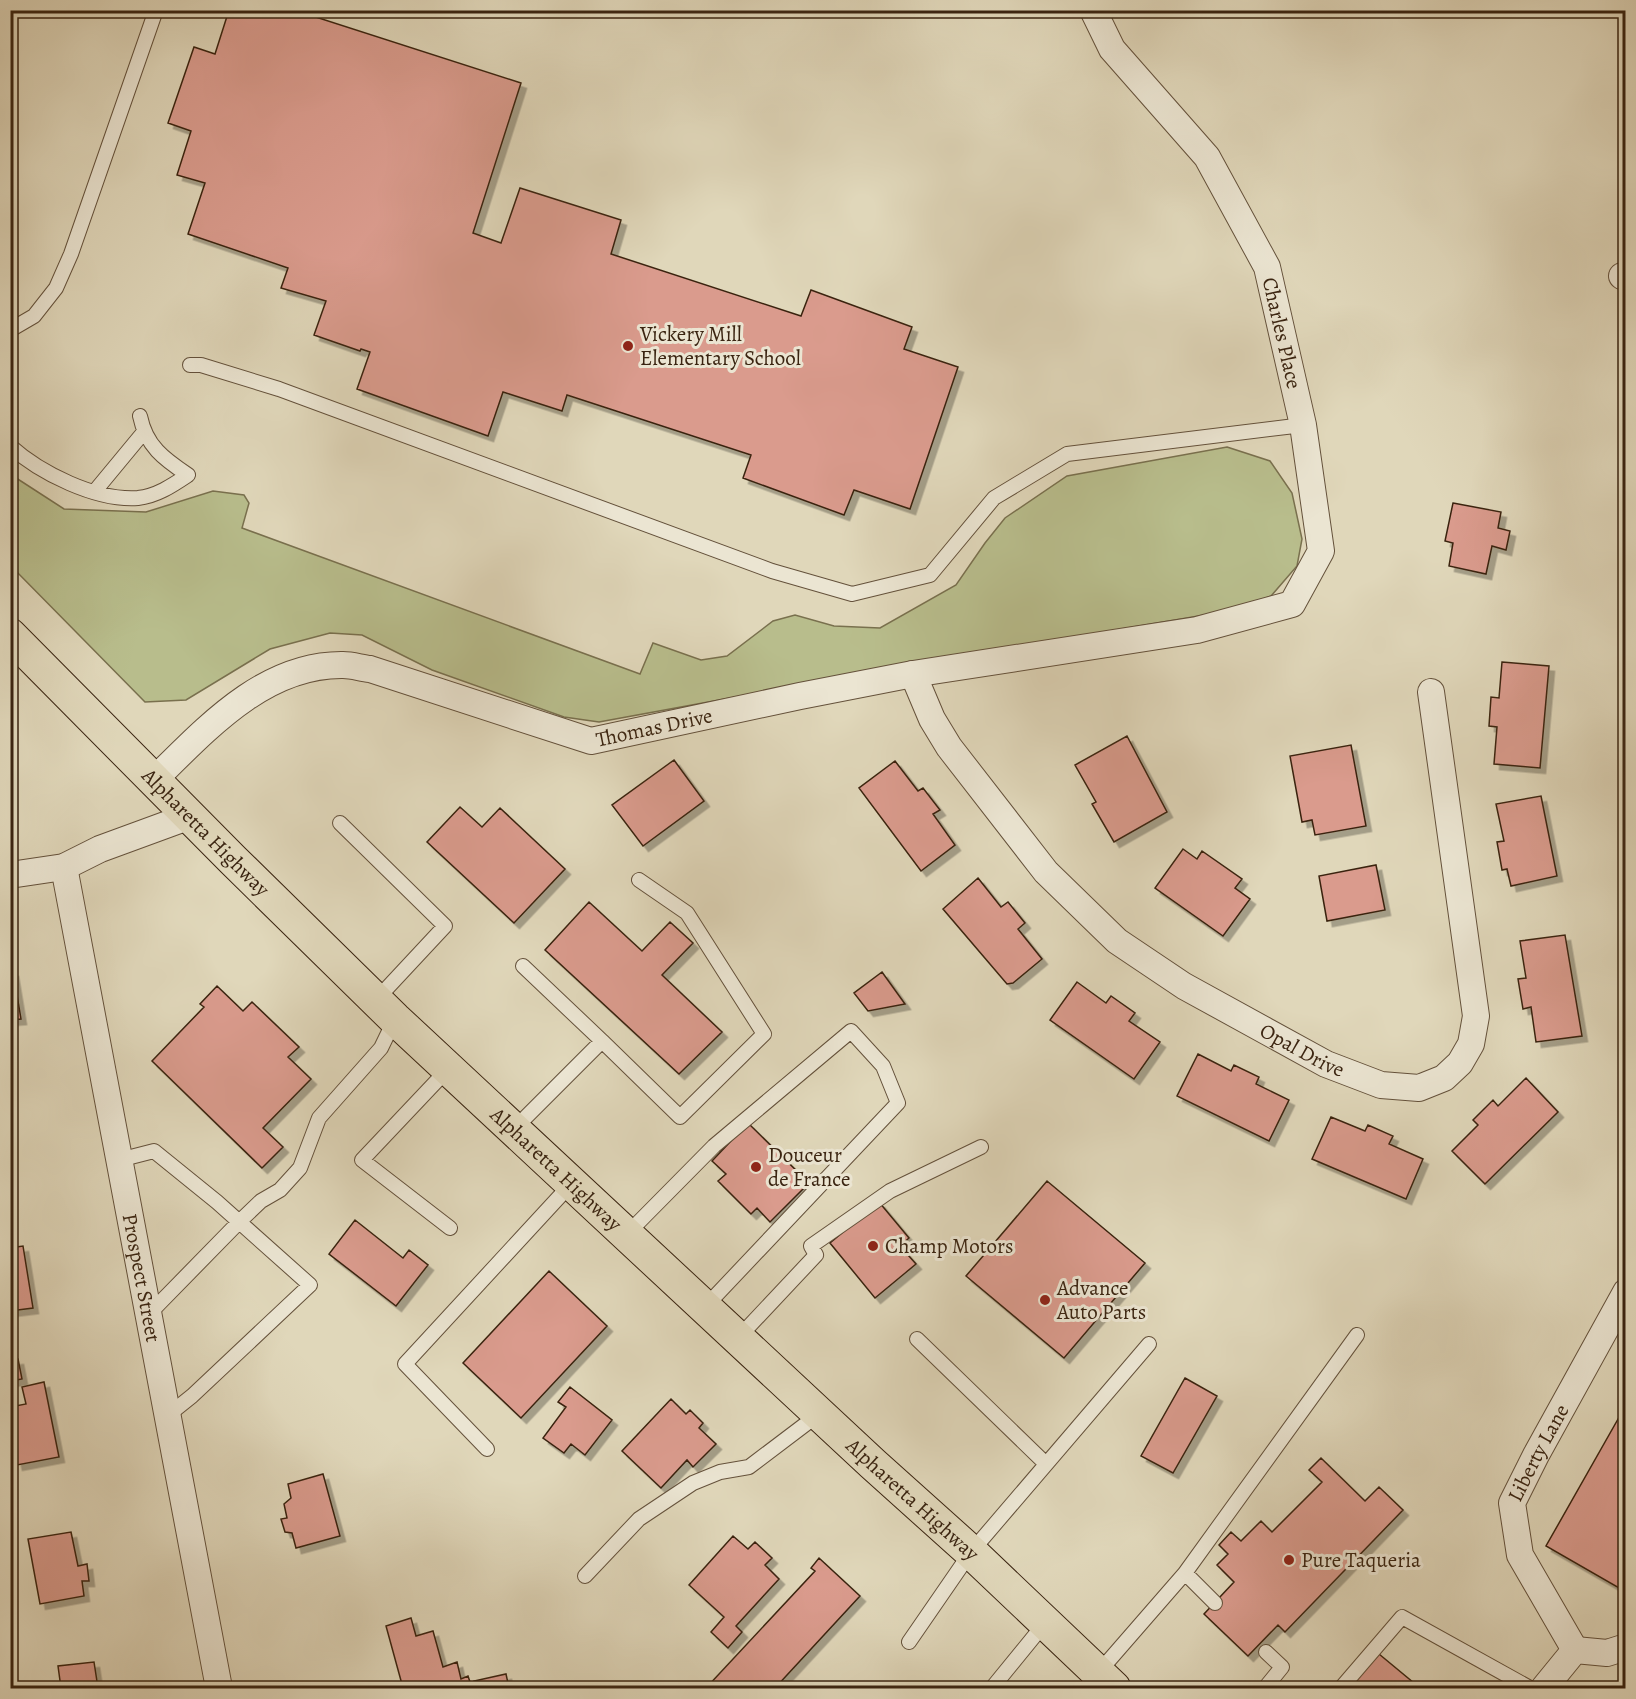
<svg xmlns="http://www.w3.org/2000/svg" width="1636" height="1699" font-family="Alegreya,serif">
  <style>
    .green { fill: #b8bd8c; stroke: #79704e; stroke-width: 1.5 }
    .building { fill: #da9b8d; stroke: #3a2411; stroke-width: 1.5; filter: url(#shadow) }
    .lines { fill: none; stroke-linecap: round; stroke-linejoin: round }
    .service-casing { stroke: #64513b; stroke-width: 16 }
    .minor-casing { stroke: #64513b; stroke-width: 28 }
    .trunk-casing { stroke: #3a2411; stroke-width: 35 }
    .service { stroke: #ebe5d2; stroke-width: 14 }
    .minor { stroke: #ebe5d2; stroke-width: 26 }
    .trunk { stroke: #e0d7ba; stroke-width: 33 }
    .poi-dot { fill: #8f2418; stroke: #ebe5d2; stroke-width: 2 }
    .labels { text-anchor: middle; stroke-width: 6; stroke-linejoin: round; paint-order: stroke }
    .street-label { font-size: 21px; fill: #3a2411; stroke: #ebe5d2 }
    .poi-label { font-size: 21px; fill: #3a2411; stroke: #ebe5d2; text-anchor: start }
  </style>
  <defs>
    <filter id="shadow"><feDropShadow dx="5.5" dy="5.5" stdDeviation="0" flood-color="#0004"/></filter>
  </defs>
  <rect width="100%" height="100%" fill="#e0d7ba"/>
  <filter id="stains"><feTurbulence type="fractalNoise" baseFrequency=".00333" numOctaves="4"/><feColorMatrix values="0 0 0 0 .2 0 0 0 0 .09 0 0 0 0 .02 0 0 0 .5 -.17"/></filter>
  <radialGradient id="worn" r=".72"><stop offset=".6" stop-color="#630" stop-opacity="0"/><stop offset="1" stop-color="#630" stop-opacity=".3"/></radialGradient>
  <!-- green -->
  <path class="green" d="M1227,447L1270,461L1292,493L1302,539L1297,566L1271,596L1234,610L944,659L599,722L564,717L432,670L362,635L330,633L270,649L186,700L145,702L11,566L10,474L64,509L146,512L213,491L244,495L249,503L242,528L640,674L653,643L701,660L727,656L773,621L795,615L834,626L880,628L956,585L985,543L1005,518L1067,476Z"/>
  <!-- building -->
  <path class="building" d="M229,10H294L521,83L473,233L501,243L520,188L621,220L611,254L801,316L811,290L912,327L904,349L958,367L910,509L854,490L844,515L743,478L751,455L567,395L562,411L503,392L488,436L357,389L370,352L361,349L360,351L314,335L326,301L281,288L288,268L188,234L205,183L177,175L191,131L168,123L194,47L215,54Z
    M1453,503L1501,512L1498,528L1510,531L1506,550L1492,546L1486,574L1449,566L1453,543L1445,541Z
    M1502,662L1549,666L1540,768L1494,764L1497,727L1489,726L1491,697L1499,698Z
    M1127,736L1167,812L1114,842L1092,804L1096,802L1075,765Z
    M1351,745L1366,826L1315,835L1312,820L1302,822L1290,756Z
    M674,760L704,801L643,846L612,805Z
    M895,761L918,791L923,788L940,810L933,814L955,845L921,871L859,788Z
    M1541,796L1557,876L1511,886L1507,869L1502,870L1497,842L1504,841L1496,804Z
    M460,807L482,827L500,808L565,869L514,923L427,842Z
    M1183,849L1197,859L1202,851L1242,879L1235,888L1250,899L1223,936L1155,888Z
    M1376,865L1385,910L1327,921L1319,876Z
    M978,878L1001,907L1008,902L1025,923L1018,929L1042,959L1013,983L1007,984L943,909Z
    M589,902L642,951L670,922L693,943L662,975L722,1032L679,1074L545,950Z
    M1565,935L1582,1036L1536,1042L1531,1007L1523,1009L1518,979L1526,978L1520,941Z
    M13,971L21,1019L10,1020V972Z
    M882,972L905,1004L868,1011L854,993Z
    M1077,982L1106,1003L1111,996L1135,1013L1129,1021L1160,1042L1134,1079L1050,1020Z
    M217,986L243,1011L252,1002L299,1047L288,1057L311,1079L263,1128L283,1147L262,1168L152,1061L204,1007L200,1004Z
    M1198,1054L1231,1071L1234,1065L1259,1077L1256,1084L1289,1100L1269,1141L1177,1096Z
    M1526,1078L1558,1112L1485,1184L1452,1151L1478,1125L1473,1120L1493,1100L1498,1106Z
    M1331,1117L1365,1131L1368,1125L1393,1136L1389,1144L1423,1159L1406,1199L1312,1159Z
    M748,1123L809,1183L770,1222L757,1208L751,1214L718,1181L726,1174L712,1161Z
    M1047,1181L1145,1263L1064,1358L966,1276Z
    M879,1202L909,1238L900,1246L916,1264L875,1298L830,1243Z
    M355,1220L403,1258L409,1250L428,1265L396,1306L329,1254Z
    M23,1246L33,1308L10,1311V1248Z
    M549,1271L607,1326L521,1418L463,1363Z
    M18,1359L22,1379L10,1381V1360Z
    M1185,1378L1217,1396L1173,1473L1141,1456Z
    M44,1382L59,1457L17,1465L10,1432V1407L26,1404L22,1387Z
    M570,1387L612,1420L585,1455L571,1444L564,1453L543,1438L566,1407L558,1402Z
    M671,1399L686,1414L690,1410L703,1423L699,1428L716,1444L693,1467L687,1460L661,1488L622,1451Z
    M1626,1405V1592L1546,1546Z
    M1321,1458L1365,1501L1379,1487L1403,1510L1285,1632L1278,1625L1248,1656L1204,1614L1234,1582L1217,1565L1228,1554L1219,1545L1231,1532L1241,1541L1261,1521L1272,1532L1322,1482L1309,1470Z
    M323,1474L340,1536L296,1548L292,1533L285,1532L281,1519L287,1518L284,1504L291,1498L288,1484Z
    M71,1532L78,1566L87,1564L89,1581H82L84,1596L40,1604L28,1539Z
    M733,1536L748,1549L755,1542L772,1558L765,1565L779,1579L736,1626L742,1632L728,1648L711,1632L724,1617L689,1585Z
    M819,1558L860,1596L775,1688H706L815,1571L811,1568Z
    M411,1618L416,1636L433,1631L443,1667L457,1662L461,1679L468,1676L472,1688H403L386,1626Z
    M1379,1654L1420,1688H1349Z
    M94,1662L98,1688H61L58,1666Z
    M506,1674L509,1688H476L474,1681Z"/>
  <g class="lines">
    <!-- service casing -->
    <g class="service-casing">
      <path id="service" d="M10,330L34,316L56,288L71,254L156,10
        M190,365H201L279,389L772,571L852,594L930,575L994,498L1067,454L1303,425
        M10,446C40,473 96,501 138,498C157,496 173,485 188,475C164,459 146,446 140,416
        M95,491L143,433
        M340,823L445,926L376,1000
        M523,966L602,1041
        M449,1068L362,1160L450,1228
        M514,1129L602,1041L680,1117L764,1034L687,913L639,880
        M119,1160L154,1151L217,1202L310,1285L192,1396L167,1416
        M627,1234L714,1146L851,1031L883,1066L898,1103L705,1307
        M148,1315L239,1222L261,1201L280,1190L300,1168L319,1118L381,1048L395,1019
        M738,1338L816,1255L811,1246L890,1191L981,1147
        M917,1339L1046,1464
        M487,1449L405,1364L572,1183
        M1185,1573L1357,1335
        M585,1576L639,1519L693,1483L720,1472L749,1467L819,1414
        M909,1642L971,1552L1149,1344
        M1098,1673L1185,1573L1215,1603
        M992,1688L1045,1623
        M1265,1688L1282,1667L1266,1652
        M1341,1688L1402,1617L1530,1688"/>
    </g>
    <!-- minor casing -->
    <g class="minor-casing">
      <g id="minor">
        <path d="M1622,276L1626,278"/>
        <path id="s1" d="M913,674L932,719L949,747L1046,872L1117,941L1184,986L1326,1064L1381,1085L1419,1088L1444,1078L1460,1063L1471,1044L1476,1016L1431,692"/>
        <path id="s2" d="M154,780C206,729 264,664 343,665C352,665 361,668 370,669L591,741L800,696L913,674L1197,630L1292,604L1321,551L1303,425L1267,267L1207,157L1112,49L1093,10"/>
        <path id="s3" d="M64,867L219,1688"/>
        <path d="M10,875L64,867L100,849L190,816"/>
        <path id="s4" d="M1575,1650L1520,1555L1512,1503L1536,1455L1626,1292"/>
        <path d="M1544,1688L1575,1650L1607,1653L1626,1647"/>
      </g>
    </g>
    <!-- trunk casing -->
    <g class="trunk-casing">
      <g id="trunk">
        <path id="s5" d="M10,635L233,860L395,1019L873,1464L971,1552L1114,1688"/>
      </g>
    </g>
    <!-- service -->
    <use href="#service" class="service"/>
    <!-- minor -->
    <use href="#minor" class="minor"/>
    <!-- trunk -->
    <use href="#trunk" class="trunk"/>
  </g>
  <!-- markers -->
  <g class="poi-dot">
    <circle cx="628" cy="346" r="6"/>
    <circle cx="756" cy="1167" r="6"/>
    <circle cx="873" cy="1246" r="6"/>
    <circle cx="1045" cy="1300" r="6"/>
    <circle cx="1289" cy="1560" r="6"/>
  </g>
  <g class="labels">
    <!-- street labels -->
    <g class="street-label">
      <text transform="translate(1282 333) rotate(77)" y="7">Charles Place</text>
      <text dy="7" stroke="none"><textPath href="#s2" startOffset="552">Thomas Drive</textPath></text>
      <text dy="7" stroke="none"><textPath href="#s5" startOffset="278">Alpharetta Highway</textPath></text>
      <text dy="7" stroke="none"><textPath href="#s1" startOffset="554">Opal Drive</textPath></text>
      <text dy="7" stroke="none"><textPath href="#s5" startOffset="764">Alpharetta Highway</textPath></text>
      <text dy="7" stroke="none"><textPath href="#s3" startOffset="418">Prospect Street</textPath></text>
      <text dy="7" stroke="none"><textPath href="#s4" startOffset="219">Liberty Lane</textPath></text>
      <text dy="7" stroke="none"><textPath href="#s5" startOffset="1250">Alpharetta Highway</textPath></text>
    </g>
    <!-- poi labels -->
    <g class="poi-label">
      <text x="640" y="341">Vickery Mill<tspan x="640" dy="24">Elementary School</tspan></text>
      <text x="768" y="1162">Douceur<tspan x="768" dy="24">de France</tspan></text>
      <text x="885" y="1253">Champ Motors</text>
      <text x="1057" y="1295">Advance<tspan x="1057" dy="24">Auto Parts</tspan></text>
      <text x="1301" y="1567">Pure Taqueria</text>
    </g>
  </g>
  <!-- margin -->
  <rect width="1636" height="1699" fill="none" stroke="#e0d7ba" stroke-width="36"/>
  <rect x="12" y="12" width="1612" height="1675" fill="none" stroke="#3a2411" stroke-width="3"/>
  <rect x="18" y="18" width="1600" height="1663" fill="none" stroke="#3a2411" stroke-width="1.5"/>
  <rect width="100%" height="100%" filter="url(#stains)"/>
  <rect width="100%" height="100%" fill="url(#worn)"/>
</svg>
